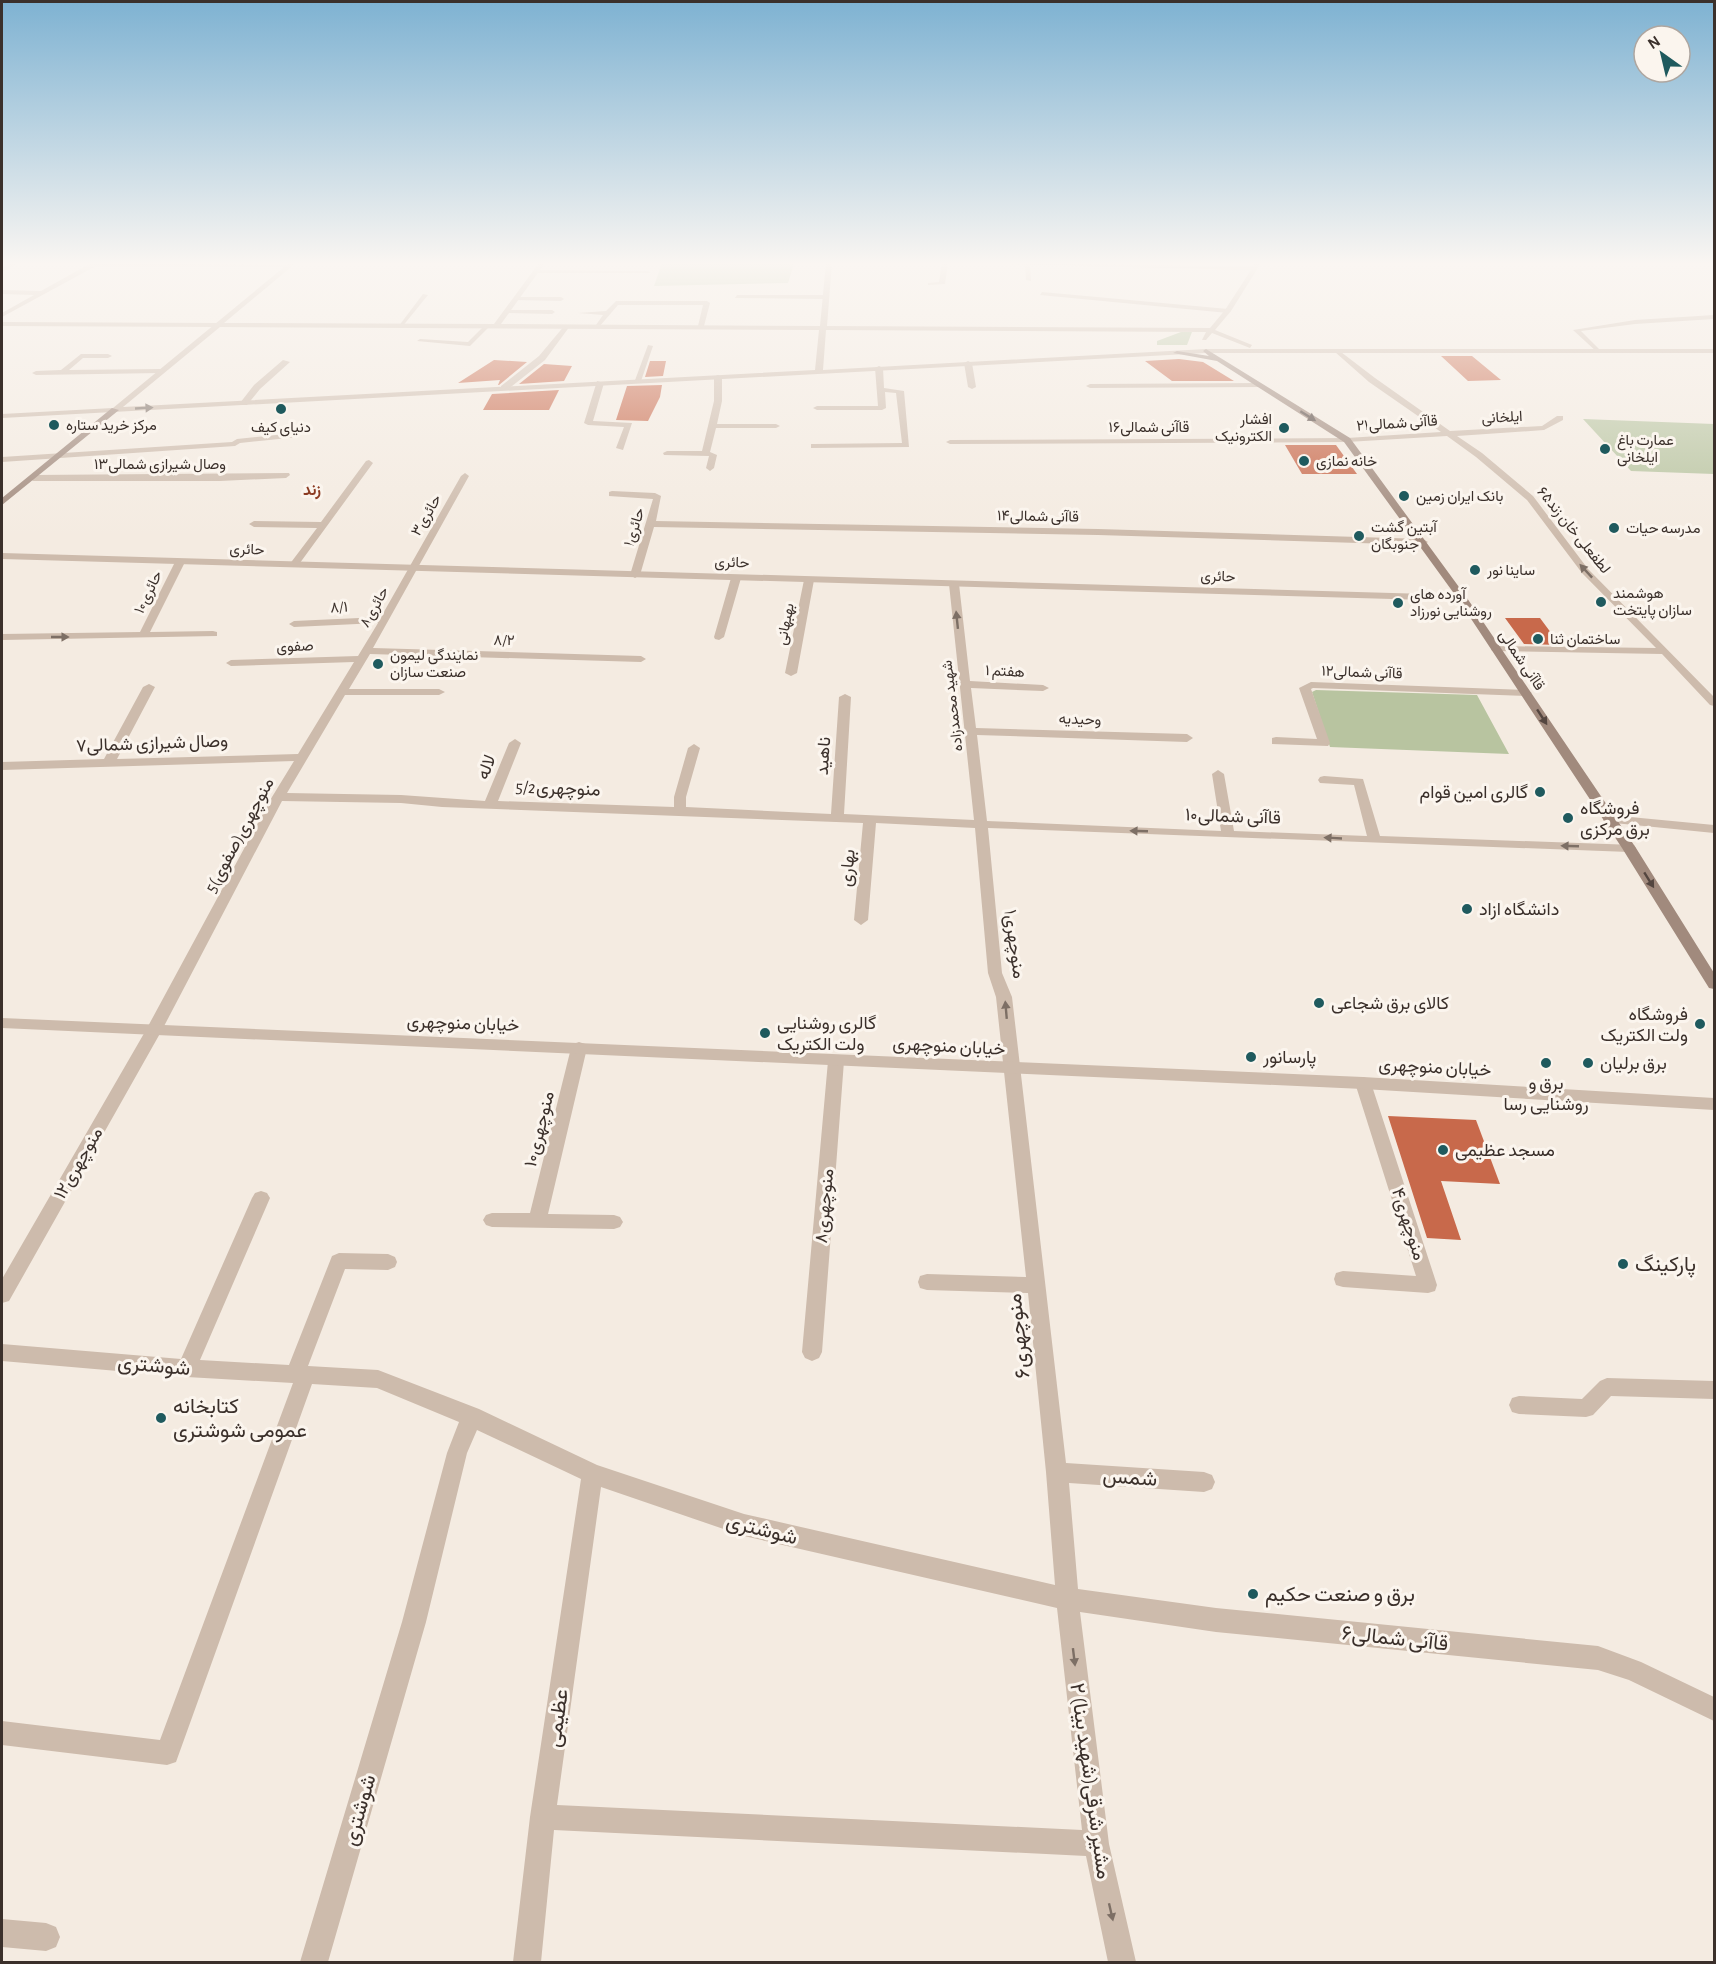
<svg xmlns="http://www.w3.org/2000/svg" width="1716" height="1964" font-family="'Alegreya Sans',Vazirmatn,sans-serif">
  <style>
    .green { fill: #b8c4a0 }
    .building { fill: #c8694b }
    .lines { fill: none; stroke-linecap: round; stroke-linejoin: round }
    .minor { fill: #cdbbac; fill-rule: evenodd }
    .tertiary { fill: #cdbbac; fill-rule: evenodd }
    .secondary { fill: #a18a7d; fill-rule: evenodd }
    .oneway { fill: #7d6f65 }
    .oneway2 { fill: #544640 }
    .poi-dot { fill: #1f5a5e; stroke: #fbf5ee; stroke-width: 2 }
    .labels { text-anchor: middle; stroke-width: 6; stroke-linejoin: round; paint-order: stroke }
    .far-street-label { font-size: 15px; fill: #3b302b; stroke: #fbf5ee }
    .far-poi-label { font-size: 15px; fill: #3b302b; stroke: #fbf5ee; text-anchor: start }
    .far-neighbourhood-label { font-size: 16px; font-weight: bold; fill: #8c3b22; stroke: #fbf5ee }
    .street-label { font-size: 18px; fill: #3b302b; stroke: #fbf5ee }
    .poi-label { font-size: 18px; fill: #3b302b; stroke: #fbf5ee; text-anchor: start }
    .near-poi-label { font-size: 21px; fill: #3b302b; stroke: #fbf5ee; text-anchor: start }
    .near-street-label { font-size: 21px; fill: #3b302b; stroke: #fbf5ee }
  </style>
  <rect width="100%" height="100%" fill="#f4ebe1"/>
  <!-- green -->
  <path class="green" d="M662,263H778L794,264L788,283L654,286Z
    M1181,332H1192L1187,345H1157V341Z
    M1583,419L1714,424V474L1631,471Z
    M1316,690L1477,695L1509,754L1330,747L1312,692Z"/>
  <!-- building -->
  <path class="building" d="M1441,356H1472L1501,380L1468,381Z
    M1179,359L1203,362L1234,381H1172L1145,361Z
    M494,360L527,362L499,385H498L500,380L458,383Z
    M650,361H666L663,376L645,377Z
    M544,364L572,366L564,381L519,384Z
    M662,385L660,397L648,421L616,420L627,386Z
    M559,390L549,410H483L492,394Z
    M1285,445H1336L1357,474H1302Z
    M1505,618H1540L1560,645L1524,644Z
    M1388,1116L1476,1120L1500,1184L1441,1181L1461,1240L1427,1238Z"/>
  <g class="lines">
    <!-- minor -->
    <path class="minor" d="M11,263H19L2,272V268Z
      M91,263L288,265L291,267H94L2,317V313L34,295L2,294V290L41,291Z
      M942,263H948L945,284L928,285V283L939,282Z
      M1025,263L1030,264L1031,281L1026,280Z
      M535,270L648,271L651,273H533Z
      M1042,292L1228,309L1231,311L1228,313L1040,295Z
      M423,294L428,295L402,327H398Z
      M737,295H825L828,297L825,299L735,298Z
      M516,297H561L564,299L561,301L514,300Z
      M616,301H707L710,303L704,326L701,328L698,326L703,305H618L599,327L596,325L603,315L578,313L606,311Z
      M506,310H552L555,312L552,314L504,313Z
      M1714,315V319L1635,324L1581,331L1600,350L1598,353L1573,330L1635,320Z
      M2,322L217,323L220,325L217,327L2,326Z
      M485,325L490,326L470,346L417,341L420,339L468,342Z
      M565,325L570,326L545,360L507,390H501V386L539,356Z
      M648,345L653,346L641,381L634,383Z
      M1337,349L1375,378L1450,431L1542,426L1557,416H1563V420L1544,430L1457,436L1482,453L1533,496L1588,569L1714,697V706L1710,705L1662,654L1492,651L1491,649L1496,646L1656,648L1582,573L1527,500L1476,457L1447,436L1347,442L950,444L946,442L950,440L1347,438L1441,432L1369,382L1335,352Z
      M81,354H108L112,356L108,358H83L69,370L160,369L164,371L160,373L36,375L32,373L36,371L61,370Z
      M283,360L290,362L260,389L247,405H241L240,403L254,385Z
      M968,361L972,363L976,387L972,389L968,387L964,363Z
      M879,366L883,368L884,388L904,391L909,447L811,448V444H814L902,443L896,393L885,392L886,408L882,410H817L813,408L817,406H878L875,368Z
      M718,375L722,377V401L717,424H776L780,426L776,428H716L710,452L717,455L714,468L710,471L706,468L709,456L664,455L663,453L667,451H702L714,401V377Z
      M597,381L604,383L593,421L632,423L623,450L616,448L624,427L588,425L584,423Z
      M1258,383L1261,387L1090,388L1086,386L1090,384Z
      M296,433H299V437L240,443L235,446L2,462V457L232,442L237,439Z
      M369,460L373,463L297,567L289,565L317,528L254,527L249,524L254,521L321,522L366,461Z
      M289,473L290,475L286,478L220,481H33L29,478L33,475Z
      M465,473L469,476L373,648L641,656L646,659L641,662L370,654L349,689H439L445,692L439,695H345L287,793L401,795L485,801L509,743L515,739L521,743L498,801L674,807V797L688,748L694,744L700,748L686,797V807L831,814L839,697L845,694L851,697L844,814L974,820L949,584L954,581L959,584L970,681L1043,685L1049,688L1043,691L971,688L976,728L1187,734L1193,738L1187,742L977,735L987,821L1221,831L1212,774L1218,770L1224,774L1234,831L1367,836L1354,785L1320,783L1318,780L1320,777L1324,776L1363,779L1380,836L1634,845L1636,848L1629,852L988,828L1002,973L1012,997L1066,1463L1204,1472L1212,1475L1215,1482L1212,1489L1204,1492L1069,1483L1078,1589L1216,1608L1598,1646L1641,1662L1714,1697V1721L1629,1680L1598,1670L1216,1632L1080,1612L1109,1844L1136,1962H1108L1086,1856L554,1830L541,1962H513L530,1817L581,1479L477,1430L467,1453L426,1622L328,1962H300L402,1622L447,1453L459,1422L377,1388L312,1384L176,1762L167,1765L2,1745V1721L160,1740L293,1383L187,1377L2,1361V1344L181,1359L252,1198L255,1193L261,1191L267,1193L270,1198L200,1360L289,1365L332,1256L339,1253L388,1254L395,1257L397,1262L395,1267L388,1270L345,1269L308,1366L378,1370L479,1409L597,1465L744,1514L1055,1585L1046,1472L1028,1293L927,1290L920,1288L918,1282L920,1276L927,1274L1026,1277L996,997L988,973L975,828L876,823L868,920L861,925L854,920L863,823L442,807L401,803L282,801L162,1030L9,1301L2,1303V1279L146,1030L272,797L294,761L2,770V762L104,759L143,687L149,684L155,687L117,759L298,754L354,662L231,666L226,663L231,660L358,656L378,623L294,627L289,624L294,621L381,617L461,476ZM601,1487L744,1536L1057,1608L1082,1830L557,1805Z
      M612,491L655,493L661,496L656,521L1098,529L1423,539L1428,542L1423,545L1098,535L654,527L640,575L635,578L630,575L653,499L609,496V492Z
      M180,559L185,562L150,632L213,631L217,632V636L2,640V634L140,632L175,562Z
      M736,575L741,578L724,637L719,640L715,639L714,637L731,578Z
      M809,577L814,580L797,673L791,676L785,673L804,580Z
      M1311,682L1526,690L1532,693L1526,696L1313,688L1311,689L1330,743L1328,746L1272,744V738L1276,737L1317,739L1299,688Z
      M1609,815L1714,825V833L1604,822L1603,819Z
      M579,1042L585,1044L587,1048L548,1214L614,1215L620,1217L623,1222L620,1227L614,1229L492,1227L486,1225L483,1220L486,1215L492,1213H530L571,1048L573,1044Z
      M836,1055L842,1057L844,1061L822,1352L819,1358L812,1361L805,1358L802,1352L828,1061L830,1057Z
      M1363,1077L1369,1079L1371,1083L1437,1285L1435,1291L1428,1293L1343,1287L1336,1285L1334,1279L1336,1273L1343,1271L1416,1276L1355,1083L1357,1079Z
      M1607,1378L1714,1381V1399L1611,1396L1593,1415L1586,1417L1519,1414L1512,1412L1509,1405L1512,1398L1519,1396L1582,1399L1600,1381Z
      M2,1919L46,1923L56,1927L60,1937L56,1947L46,1951L2,1947Z"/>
    <!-- tertiary -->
    <path class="tertiary" d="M289,263H296L224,323L494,324L539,263H545L501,324L820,326L826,263H832L827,326L1210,328L1225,310L1251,270L957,263L1253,266L1255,263H1261L1231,311L1215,330L1252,345L1250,348L1212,333L1206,340H1202L1206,332L826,330L823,370L1206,349H1714V353H1206L2,418V414L113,408ZM220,327L819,330L815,370L123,407Z
      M2,553L1462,595L1467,598L1462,601L2,559Z
      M2,1018L1363,1077L1714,1098V1110L1363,1089L2,1028Z"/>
    <!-- secondary -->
    <path class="secondary" d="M1206,349L1350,438L1467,598L1636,848L1714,973V989L1709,988L1622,848L1458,599L1344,442L1217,361L1173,353L1177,351L1209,356L1203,351Z
      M112,408L119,410L2,505V498Z"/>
  </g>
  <!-- one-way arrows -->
  <defs><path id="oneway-solid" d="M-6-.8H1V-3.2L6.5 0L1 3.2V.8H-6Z" transform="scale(1.5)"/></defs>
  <g class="oneway">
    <use href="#oneway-solid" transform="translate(144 408) rotate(-3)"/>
    <use href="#oneway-solid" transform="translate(1586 571) rotate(-133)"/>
    <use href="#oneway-solid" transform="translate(957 620) rotate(-96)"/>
    <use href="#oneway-solid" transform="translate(60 637)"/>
    <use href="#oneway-solid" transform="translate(1139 831) rotate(-178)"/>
    <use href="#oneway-solid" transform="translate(1333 838) rotate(-177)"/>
    <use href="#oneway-solid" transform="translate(1570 846) rotate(-178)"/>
    <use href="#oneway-solid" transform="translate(1006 1010) rotate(-95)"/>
    <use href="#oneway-solid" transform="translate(1074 1657) rotate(83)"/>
    <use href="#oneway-solid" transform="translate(1111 1912) rotate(77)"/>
  </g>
  <g class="oneway2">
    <use href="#oneway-solid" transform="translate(1308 416) rotate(32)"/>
    <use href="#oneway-solid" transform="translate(1542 717) rotate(57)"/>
    <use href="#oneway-solid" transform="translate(1649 880) rotate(58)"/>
  </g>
  <!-- sky -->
  <linearGradient id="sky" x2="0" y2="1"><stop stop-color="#7eb2d2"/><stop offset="0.49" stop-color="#faf6f2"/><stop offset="1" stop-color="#faf6f2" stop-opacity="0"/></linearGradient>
  <rect width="1716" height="538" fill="url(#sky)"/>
  <!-- markers -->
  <g class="poi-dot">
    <circle cx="281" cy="409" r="6"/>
    <circle cx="54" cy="425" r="6"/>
    <circle cx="1284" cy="428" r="6"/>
    <circle cx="1605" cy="449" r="6"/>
    <circle cx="1304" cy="461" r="6"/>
    <circle cx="1404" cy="496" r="6"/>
    <circle cx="1614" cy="528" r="6"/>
    <circle cx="1359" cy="536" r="6"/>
    <circle cx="1475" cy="570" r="6"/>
    <circle cx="1601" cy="602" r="6"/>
    <circle cx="1398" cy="603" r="6"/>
    <circle cx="1538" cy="639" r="6"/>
    <circle cx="378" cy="664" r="6"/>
    <circle cx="1540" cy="792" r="6"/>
    <circle cx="1568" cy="818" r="6"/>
    <circle cx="1467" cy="909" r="6"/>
    <circle cx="1319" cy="1003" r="6"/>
    <circle cx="1700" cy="1024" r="6"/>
    <circle cx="765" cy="1033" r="6"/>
    <circle cx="1251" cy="1057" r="6"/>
    <circle cx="1546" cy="1063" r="6"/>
    <circle cx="1588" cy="1063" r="6"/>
    <circle cx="1443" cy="1150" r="6"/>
    <circle cx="1623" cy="1264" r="6"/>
    <circle cx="161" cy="1418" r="6"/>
    <circle cx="1253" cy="1594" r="6"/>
  </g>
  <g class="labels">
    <!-- far-street labels -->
    <g class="far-street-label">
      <text transform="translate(1502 417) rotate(-3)" y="5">ایلخانی</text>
      <text transform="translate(1397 423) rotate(-4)" y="5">قاآنی شمالی۲۱</text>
      <text x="1149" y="432">قاآنی شمالی۱۶</text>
      <text x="160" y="469">وصال شیرازی شمالی۱۳</text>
      <text transform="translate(426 515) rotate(-60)" y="5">حائری۳</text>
      <text transform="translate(1038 516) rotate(1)" y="5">قاآنی شمالی۱۴</text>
      <text transform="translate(634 527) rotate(-73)" y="5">حائری۱</text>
      <text transform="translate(1574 530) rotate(51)" y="5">لطفعلی خان زند۶۵</text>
      <text transform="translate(247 549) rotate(2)" y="5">حائری</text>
      <text transform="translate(732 562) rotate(2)" y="5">حائری</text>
      <text transform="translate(1218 576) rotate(2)" y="5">حائری</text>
      <text transform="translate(148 592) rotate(-64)" y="5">حائری۱۰</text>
      <text transform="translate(339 607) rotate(-3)" y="5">۸/۱</text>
      <text transform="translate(374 607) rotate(-61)" y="5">حائری۸</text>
      <text transform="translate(785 624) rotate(-79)" y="5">بهبهانی</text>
      <text transform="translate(504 640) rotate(2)" y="5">۸/۲</text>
      <text transform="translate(295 646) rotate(-2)" y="5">صفوی</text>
      <text transform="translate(1522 660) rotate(56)" y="5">قاآنی شمالی</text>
      <text transform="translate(1005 671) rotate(3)" y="5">هفتم ۱</text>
      <text transform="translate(1362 672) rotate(2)" y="5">قاآنی شمالی۱۲</text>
      <text transform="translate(952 706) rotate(-97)" y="5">شهید محمدزاده</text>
      <text transform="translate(1080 719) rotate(2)" y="5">وحیدیه</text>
    </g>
    <!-- far-poi labels -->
    <g class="far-poi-label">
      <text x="1272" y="424" text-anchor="end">افشار<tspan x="1272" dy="17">الکترونیک</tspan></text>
      <text x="66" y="430">مرکز خرید ستاره</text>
      <text x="281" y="432" text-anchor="middle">دنیای کیف</text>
      <text x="1617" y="445">عمارت باغ<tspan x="1617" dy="17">ایلخانی</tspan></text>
      <text x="1316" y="466">خانه نمازی</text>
      <text x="1416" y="501">بانک ایران زمین</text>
      <text x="1371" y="532">آبتین گشت<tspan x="1371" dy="17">جنوبگان</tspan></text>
      <text x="1626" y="533">مدرسه حیات</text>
      <text x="1487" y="575">ساینا نور</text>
      <text x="1613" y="598">هوشمند<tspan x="1613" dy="17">سازان پایتخت</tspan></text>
      <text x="1410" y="599">آورده های<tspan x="1410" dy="17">روشنایی نورزاد</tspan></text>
      <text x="1550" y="644">ساختمان ثنا</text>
      <text x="390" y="660">نمایندگی لیمون<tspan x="390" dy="17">صنعت سازان</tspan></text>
    </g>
    <!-- far-neighbourhood labels -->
    <g class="far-neighbourhood-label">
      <text x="312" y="495">زند</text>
    </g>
    <!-- street labels -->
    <g class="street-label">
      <text transform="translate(152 743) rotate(-2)" y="6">وصال شیرازی شمالی۷</text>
      <text transform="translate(823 756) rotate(-86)" y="6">ناهید</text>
      <text transform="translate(486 767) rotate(-68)" y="6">لاله</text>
      <text transform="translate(558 788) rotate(2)" y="6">5/2منوچهری</text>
      <text transform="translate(1233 816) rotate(2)" y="6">قاآنی شمالی۱۰</text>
      <text transform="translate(239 835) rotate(-62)" y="6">5منوچهری(صفوی)</text>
      <text transform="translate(847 868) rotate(-85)" y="6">بهاری</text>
      <text transform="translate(1015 944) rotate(82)" y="6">منوچهری۱</text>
      <text transform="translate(463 1023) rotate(2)" y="6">خیابان منوچهری</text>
      <text transform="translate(949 1046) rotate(3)" y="6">خیابان منوچهری</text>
      <text transform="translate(1435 1067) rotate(3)" y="6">خیابان منوچهری</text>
      <text transform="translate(539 1129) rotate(-76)" y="6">منوچهری۱۰</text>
      <text transform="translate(78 1163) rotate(-60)" y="6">منوچهری۱۲</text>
      <text transform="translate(824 1206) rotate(-85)" y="6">منوچهری۸</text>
      <text transform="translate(1409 1224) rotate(72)" y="6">منوچهری۴</text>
    </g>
    <!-- poi labels -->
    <g class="poi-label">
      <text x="1528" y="798" text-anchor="end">گالری امین قوام</text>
      <text x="1580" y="814">فروشگاه<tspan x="1580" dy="21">برق مرکزی</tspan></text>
      <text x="1479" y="915">دانشگاه ازاد</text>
      <text x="1331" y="1009">کالای برق شجاعی</text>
      <text x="1688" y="1020" text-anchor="end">فروشگاه<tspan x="1688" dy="21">ولت الکتریک</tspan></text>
      <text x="777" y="1029">گالری روشنایی<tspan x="777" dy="21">ولت الکتریک</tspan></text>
      <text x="1263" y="1063">پارسانور</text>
      <text x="1600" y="1069">برق برلیان</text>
      <text x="1546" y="1089" text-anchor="middle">برق و<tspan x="1546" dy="21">روشنایی رسا</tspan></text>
      <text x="1455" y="1156">مسجد عظیمی</text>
    </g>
    <!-- near-poi labels -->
    <g class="near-poi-label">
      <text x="1635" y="1271">پارکینگ</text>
      <text x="173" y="1413">کتابخانه<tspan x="173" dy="24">عمومی شوشتری</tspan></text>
      <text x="1265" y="1601">برق و صنعت حکیم</text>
    </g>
    <!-- near-street labels -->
    <g class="near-street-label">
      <text transform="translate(1018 1336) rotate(-96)" y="7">منوچهری۶</text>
      <text transform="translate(154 1365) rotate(5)" y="7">شوشتری</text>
      <text transform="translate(1130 1477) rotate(4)" y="7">شمس</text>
      <text transform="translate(762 1529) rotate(14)" y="7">شوشتری</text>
      <text transform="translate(1395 1638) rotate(6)" y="7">قاآنی شمالی۶</text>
      <text transform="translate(557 1718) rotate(-82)" y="7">عظیمی</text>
      <text transform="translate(1091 1781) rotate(82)" y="7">۲ مشیر شرقی(شهید بینا)</text>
      <text transform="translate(359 1810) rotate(-74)" y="7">شوشتری</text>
    </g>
  </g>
  <!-- border -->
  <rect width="1716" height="1964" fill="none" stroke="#3b302b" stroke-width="6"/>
  <!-- north arrow -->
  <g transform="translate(1662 54) rotate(326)"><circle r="28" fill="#fbf5ee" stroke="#aea6a0" stroke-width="1.5"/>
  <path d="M0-4.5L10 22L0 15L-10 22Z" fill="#1f5a5e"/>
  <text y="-9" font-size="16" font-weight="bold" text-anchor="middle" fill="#3b302b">N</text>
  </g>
</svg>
